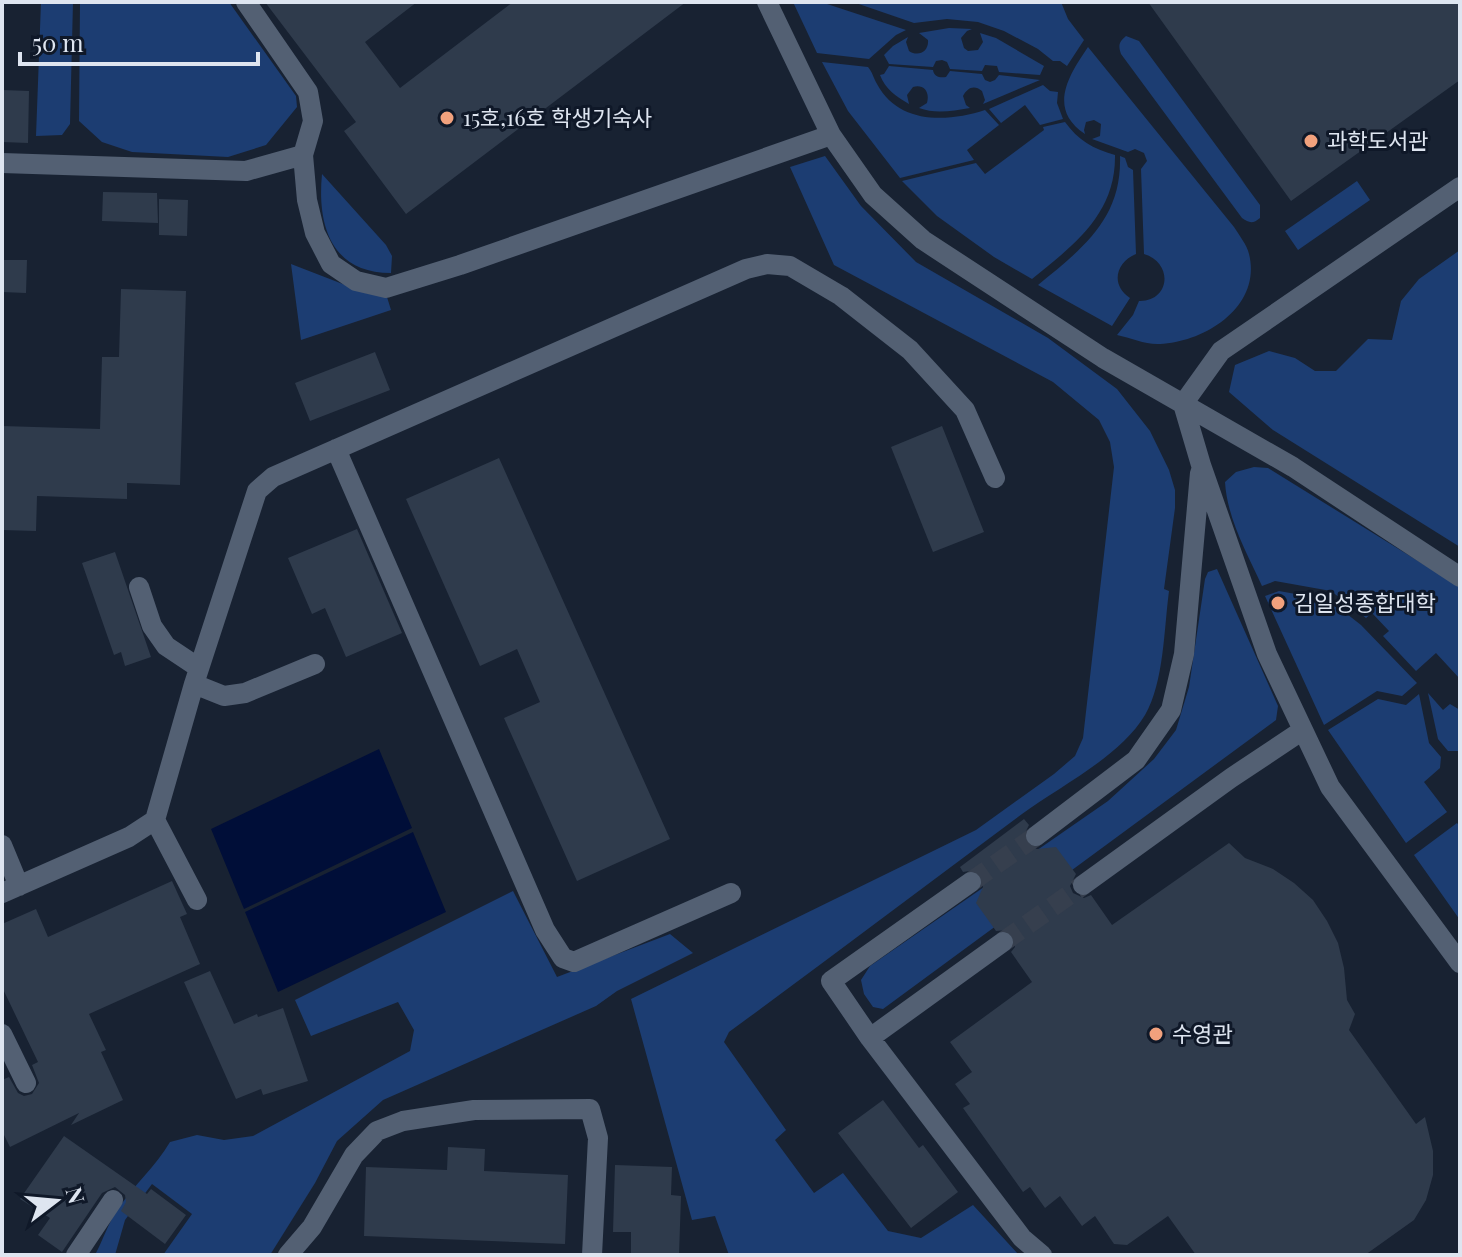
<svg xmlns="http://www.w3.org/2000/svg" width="1462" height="1257" font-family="'Playfair Display','Noto Sans KR',serif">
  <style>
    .green { fill: #1c3d72 }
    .water { fill: #000e38 }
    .building { fill: #2f3b4c }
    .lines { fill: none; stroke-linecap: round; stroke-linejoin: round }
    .minor-tunnel { stroke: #363f4e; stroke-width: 20; stroke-dasharray: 20 10; stroke-linecap: butt }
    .minor { stroke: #536073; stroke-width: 20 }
    .poi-dot { fill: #f1a17d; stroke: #0f1828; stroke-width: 3 }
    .labels { text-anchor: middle; stroke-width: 6; stroke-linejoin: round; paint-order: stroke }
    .poi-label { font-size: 22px; fill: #dee5f0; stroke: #0f1828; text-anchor: start }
  </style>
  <rect width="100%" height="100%" fill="#182232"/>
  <!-- green -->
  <path class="green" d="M41,2H73L70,124L62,135L36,136Z
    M80,2H229L296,96L297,107L266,145L228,157L132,152L102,142L79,121Z
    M793,2H821L906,30L896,35L869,59L817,53Z
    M853,2H1061L1068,19L1084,40L1067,66L1060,61H1053L1038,49L1004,31L978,22L947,19L914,23Z
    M949,28L972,29L967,31L961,38L964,48L968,51L978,50L983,42L980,33L996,38L1044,66L1040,75L999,72L997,66L985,65L982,71L950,69L947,62L942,60L936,61L933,67L889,64L884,55L893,46L908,37L906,42L909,51C918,57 929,52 928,40L919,33Z
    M1126,36L1139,41L1260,205V218C1253,224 1249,223 1242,218L1121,54C1118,45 1119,42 1126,36Z
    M1088,47L1234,227C1239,235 1247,245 1249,254C1262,306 1206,342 1160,344C1146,345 1131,338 1117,335L1133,315L1139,301C1170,302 1174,263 1144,254L1141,169L1147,161L1144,153L1135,149L1128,152L1092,139L1100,136L1101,124L1094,120L1086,122L1084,130L1085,134C1047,109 1069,75 1088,47Z
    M822,62L868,67C873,73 873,77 877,84C899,125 948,122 985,110L999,125L967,150L974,160L900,178L848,111Z
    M889,66L933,70C934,77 940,78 946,77L950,71L982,74L985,80L990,82L995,80L999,75L1040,80L983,104L985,100L982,91C974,84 967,88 963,96L966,105L970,108C952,111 935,114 919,108L927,103C930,92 924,84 913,87L907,95L909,104C897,97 885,89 880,75L884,74Z
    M1043,85L1050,91L1058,92L1057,103L1063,119L1040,125L1025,105L1001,123L989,109Z
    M1065,122C1078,140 1093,149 1115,155C1116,214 1074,245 1032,279L994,257L937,216L902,181L976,163L985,174L1044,130L1043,127Z
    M825,156L861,206L916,262L1048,338L1117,389L1150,431L1169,470L1175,490V508L1164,589L1169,591C1164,628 1164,683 1145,715C1120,757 1060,786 1022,814C924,887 827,960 729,1032L724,1042L786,1130L775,1140L814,1193L843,1173L888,1231L921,1238L973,1205L1019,1255H729L715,1216L692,1220L631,999L976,830L1054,774L1075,756L1083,738L1114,467L1110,442L1099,420L1053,382L834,265L790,167Z
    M1120,156L1125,158L1128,167L1133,170L1136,254C1116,262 1110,285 1130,298L1112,326L1038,285C1083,248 1122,219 1120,156Z
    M322,174L386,245L392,256L391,273C331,273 317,225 322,174Z
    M1357,181L1370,200L1298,250L1285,231Z
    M1460,250V547L1273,430L1229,392L1235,365L1269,351L1295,358L1315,371H1336L1368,339L1392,340L1401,301L1419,279Z
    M291,264L366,293L387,297L391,310L301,340Z
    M1254,467L1268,468L1460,587V679L1436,653L1416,671L1383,636L1389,631L1372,613L1366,618L1331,591L1275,581L1262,586C1247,553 1227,518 1225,482L1236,472Z
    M1217,569L1278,706L1276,720L883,1009L873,1007L864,994L861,980L870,966L1108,801L1154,759L1176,730L1189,687L1205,579L1208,572Z
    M1279,591L1329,600L1361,625L1417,683L1402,696L1377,691L1324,725L1265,596Z
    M1428,693L1443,710L1450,704L1460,710V749L1458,751H1448L1438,739Z
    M1419,694L1429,743L1441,757L1440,768L1424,782L1447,812L1406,843L1328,730L1378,699L1406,705Z
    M1457,823L1460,827V920L1414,855Z
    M513,891L557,977L670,934L693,953L617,991L596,1006L383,1100L337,1141L315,1183L270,1255H163L192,1214L152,1184L125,1220L115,1255H95C103,1240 108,1223 118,1209C134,1185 156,1166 170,1142L197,1135L224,1140L253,1136L410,1051L414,1030L398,1002L311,1036L295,1000Z"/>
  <!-- water -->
  <path class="water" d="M379,749L412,828L244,909L211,829Z
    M413,832L446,912L278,992L245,912Z"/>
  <!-- building -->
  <path class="building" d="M265,2H417L365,42L400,88L513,2H686L406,214L344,131L356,122Z
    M1148,2H1460V80L1291,201Z
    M2,90L29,91L28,143L2,142Z
    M103,192L157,193L158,223L102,221Z
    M159,199L188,200L187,236L159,235Z
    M2,260H27L26,293L2,292Z
    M121,289L186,291L180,485L127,483V499L37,496L36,531L2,530V426L100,429L102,357H119Z
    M375,352L390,390L310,421L295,383Z
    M942,426L984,532L933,552L891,447Z
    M499,458L670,839L577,881L504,718L540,702L517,649L480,666L406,499Z
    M357,529L402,633L346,657L325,608L312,614L288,558Z
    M115,552L151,657L125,666L121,652L114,655L82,563Z
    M1024,819L1029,825L1023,837L1026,844L1037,849L1056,847L1076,874L1070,886L1073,893L1084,898L1091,895L1112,925L1229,843L1245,858L1273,869L1294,883L1313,900L1327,921L1338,943L1344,968L1347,1000L1355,1014L1349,1030L1416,1124L1425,1117L1433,1151V1175L1426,1200L1414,1220L1365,1255H1196L1168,1216L1127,1245L1114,1244L1095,1216L1082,1226L1060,1196L1045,1208L1030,1187L1023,1192L963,1108L970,1104L955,1084L972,1072L950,1042L1032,982L1011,952L1015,947L1014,935L1008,930L996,931L976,903L983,887L982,875L976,870L963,872L960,867Z
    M172,881L187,914L180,917L200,964L89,1014L106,1050L101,1052L123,1100L71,1125L79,1113L10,1147L2,1131V1080L9,1077L18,1093L24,1096L32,1094L39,1083L32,1065L38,1062L2,987V924L36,909L48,937Z
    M210,971L234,1024L257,1014L258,1017L283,1008L308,1081L263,1095L261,1089L236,1099L184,982Z
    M883,1100L919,1148L923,1145L958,1192L911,1228L838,1133Z
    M64,1136L147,1194L151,1189L186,1215L165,1244L121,1211L126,1202L125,1195L115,1187L102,1193L62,1252L38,1235L50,1218L20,1199Z
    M448,1147L485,1149L484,1171L568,1175L565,1244L364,1236L366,1167L447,1170Z
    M615,1165L672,1167L671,1195L681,1196L679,1255H631V1232H613Z"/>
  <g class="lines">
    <!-- minor-tunnel -->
    <path class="minor-tunnel" d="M971,882L1036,836
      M1003,942L1083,885"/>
    <!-- minor -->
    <path class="minor" d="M246,2L308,92L313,121L303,155L307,200L315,233L331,264L356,281L386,288L460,265L831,135
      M767,2L831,135L873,195L923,240L1103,358L1293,467L1460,577
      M2,163L246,171L303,155
      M1460,187L1221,351L1183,404L1201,465L1267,654L1330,787L1460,963
      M336,449L545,930L563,958L574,962L731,893
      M139,587L152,626L166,646L199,668
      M194,684L224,696L245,693L315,664
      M155,820L197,900
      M1036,836L1136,760L1171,710L1184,654L1200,473
      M2,845L19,886
      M1083,885L1231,778L1303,730
      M2,893L129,837L155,820L194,684L257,491L273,477L746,269L767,264L790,266L841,296L910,350L965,410L995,478
      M1003,942L870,1038L1022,1238L1042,1255
      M2,1034L26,1083
      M870,1038L831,981L971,882
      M76,1255L113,1200
      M288,1255L312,1227L354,1155L377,1131L403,1121L474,1110L590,1109L598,1138L592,1255"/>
  </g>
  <!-- markers -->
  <g class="poi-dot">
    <circle cx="447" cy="118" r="8"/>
    <circle cx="1311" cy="141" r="8"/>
    <circle cx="1278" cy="603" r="8"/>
    <circle cx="1156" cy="1034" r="8"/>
  </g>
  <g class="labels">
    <!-- poi labels -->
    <g class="poi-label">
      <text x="463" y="126">15호,16호 학생기숙사</text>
      <text x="1327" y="149">과학도서관</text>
      <text x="1294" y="611">김일성종합대학</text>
      <text x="1172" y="1042">수영관</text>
    </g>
  </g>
  <!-- border -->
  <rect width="1462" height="1257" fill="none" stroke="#dee5f0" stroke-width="8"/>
  <!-- north arrow -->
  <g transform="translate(56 1201) rotate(74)" stroke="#0f1828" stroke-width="6" paint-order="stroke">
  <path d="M0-6L14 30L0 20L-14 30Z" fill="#dee5f0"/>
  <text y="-12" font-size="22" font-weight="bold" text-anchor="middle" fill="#dee5f0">N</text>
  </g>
  <!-- scale -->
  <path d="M20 52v12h238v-12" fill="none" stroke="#dee5f0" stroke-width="4"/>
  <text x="32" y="52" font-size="24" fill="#dee5f0" stroke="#0f1828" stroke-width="6" paint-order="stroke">50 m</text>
</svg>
